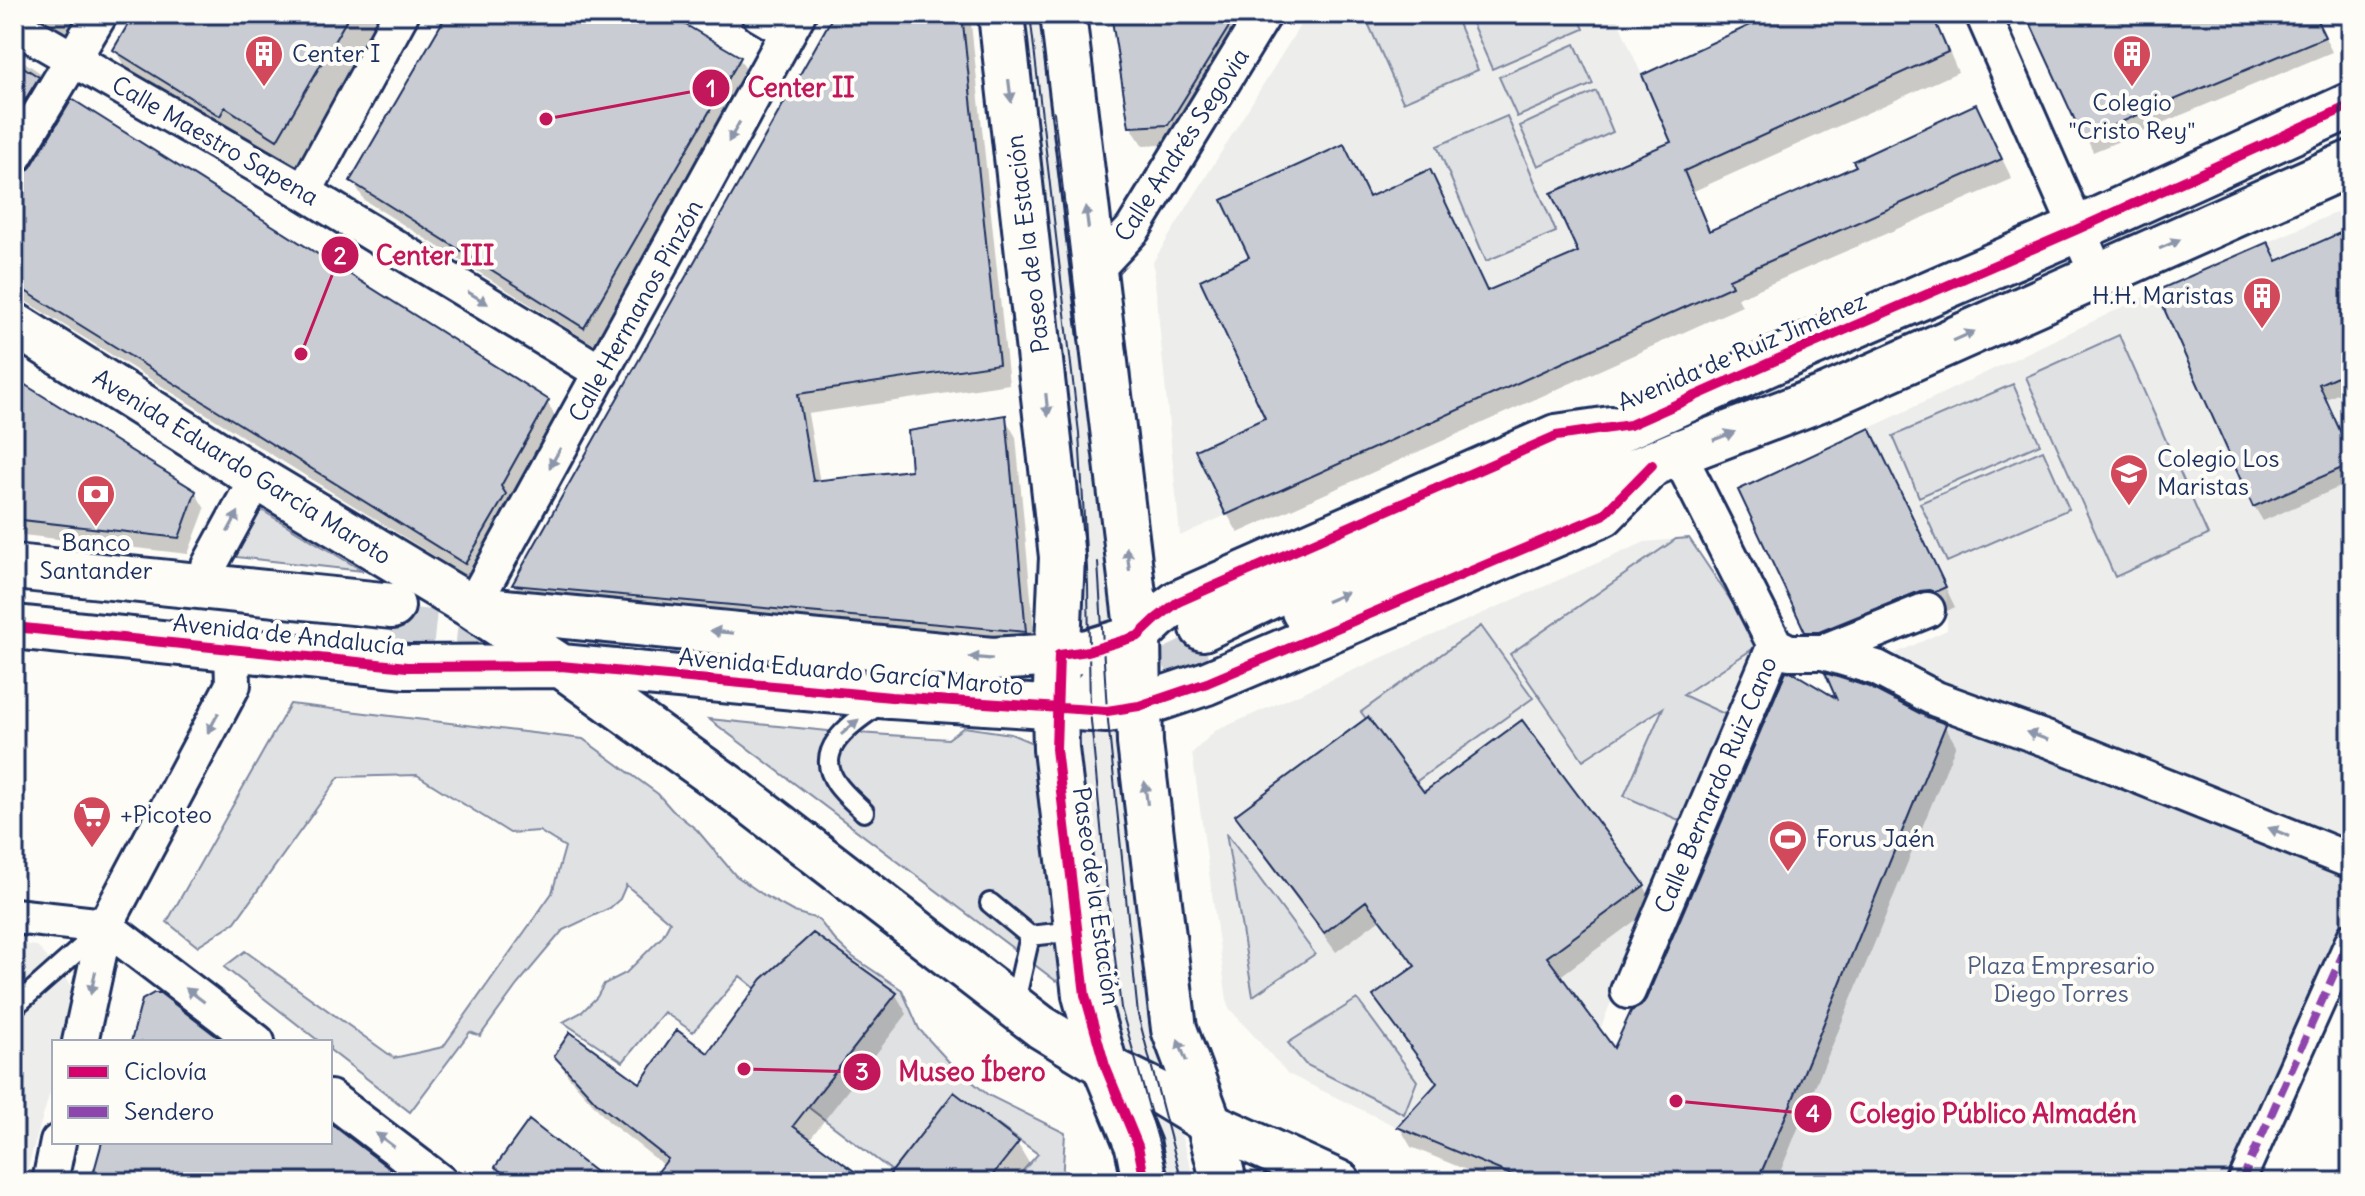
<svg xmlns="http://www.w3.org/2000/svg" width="2365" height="1196" font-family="Delius,sans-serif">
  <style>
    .built { fill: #edeeec }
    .green { fill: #e0e1e3; stroke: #7e88a0; stroke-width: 2 }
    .shadow { fill: #0003 }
    .building { fill: #c9ccd3; stroke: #1b2f5e; stroke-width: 2 }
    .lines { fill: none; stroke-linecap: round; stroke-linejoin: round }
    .primary-tunnel { stroke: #d0d3d8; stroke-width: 44; stroke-dasharray: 44 22; stroke-linecap: butt }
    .service-casing { stroke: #1b2f5e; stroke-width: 24 }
    .pedestrian-casing { stroke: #1b2f5e; stroke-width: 32 }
    .minor-casing { stroke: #1b2f5e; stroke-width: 40 }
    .tertiary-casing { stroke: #1b2f5e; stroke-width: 48 }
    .secondary-casing { stroke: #1b2f5e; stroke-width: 50 }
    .primary-casing { stroke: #1b2f5e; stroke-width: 50 }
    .service { stroke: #fdfcf7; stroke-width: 18 }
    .pedestrian { stroke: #fdfcf7; stroke-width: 26 }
    .minor { stroke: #fdfcf7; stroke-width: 34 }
    .tertiary { stroke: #fdfcf7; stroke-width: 42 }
    .secondary { stroke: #fdfcf7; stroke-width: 44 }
    .primary { stroke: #fdfcf7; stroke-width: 44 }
    .tram { stroke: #1b2f5e; stroke-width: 2 }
    .quiet { stroke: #8e44ad; stroke-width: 8; stroke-dasharray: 16 8; stroke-linecap: butt }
    .cycleway-casing { stroke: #fdfcf7; stroke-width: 15 }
    .cycleway { stroke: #d6006c; stroke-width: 10 }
    .oneway { fill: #8c96aa }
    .labels { text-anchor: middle; stroke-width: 8; stroke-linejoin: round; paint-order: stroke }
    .poi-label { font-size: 24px; fill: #1b2f5e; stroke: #fdfcf7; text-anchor: start }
    .street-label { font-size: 24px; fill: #1b2f5e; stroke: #fdfcf7 }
    .park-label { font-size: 24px; fill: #4c5c7f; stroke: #fdfcf7 }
    .leader { fill: none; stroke: #c2185b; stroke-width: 3 }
    .callout-dot { fill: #c2185b; stroke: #fdfcf7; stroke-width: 3 }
    .mark-label { font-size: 24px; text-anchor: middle; font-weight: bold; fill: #fff }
    .callout-label { font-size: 26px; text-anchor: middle; font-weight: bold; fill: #c2185b; stroke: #fdfcf7; stroke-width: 8; stroke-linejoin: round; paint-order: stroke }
  </style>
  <rect width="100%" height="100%" fill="#fdfcf7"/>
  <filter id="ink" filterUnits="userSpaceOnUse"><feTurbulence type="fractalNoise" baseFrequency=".0125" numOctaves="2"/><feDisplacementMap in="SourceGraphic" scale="16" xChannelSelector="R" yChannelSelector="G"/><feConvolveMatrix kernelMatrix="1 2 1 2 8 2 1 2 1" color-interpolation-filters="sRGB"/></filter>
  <g filter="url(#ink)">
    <!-- built -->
    <path class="built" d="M1016,14H1055L1100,419L1111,603L1161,1067L1195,1182H1155L1097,988Z
      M1307,14H1615L1684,171L1732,286L1180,536L1153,262Z
      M2351,206V846L2223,788L1883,659L1947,630L1946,587L1870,428L2156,291Z
      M1689,538L1760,644L1725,731L1681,821L1575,1095L1528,1182L1397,1127L1288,1074L1228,1007L1192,753L1215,731L1645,542Z
      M14,943L37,946L79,995L65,1042H54V1079L30,1160L25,1182H14Z"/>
    <!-- green -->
    <path class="green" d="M1364,14H1454L1478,70L1403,102Z
      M1468,14H1577L1584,29L1492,69Z
      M1575,44L1593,84L1517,117L1499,77Z
      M1596,91L1613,132L1538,166L1520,126Z
      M1507,116L1556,232L1486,261L1437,146Z
      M2119,335L2208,535L2115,577L2026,377Z
      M2013,384L2040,444L1919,497L1893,436Z
      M2043,450L2069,509L1947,562L1920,503Z
      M258,508L363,571L236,557Z
      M1689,538L1760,644L1683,695L1729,716L1681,821L1624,796L1663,708L1583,760L1510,654L1676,539Z
      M1481,626L1533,698L1414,783L1361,712Z
      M290,704L583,739L658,794L672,810L697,830L735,875L765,896L794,912L818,919L835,940L853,957L902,990L919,1029L950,1063L988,1095L1065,1133L1062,1182H1013L1038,1154L954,1093L892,1171L808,1107L897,993L813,933L756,989L740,976L693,1032L664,1012L623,1062L563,1022L582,1012L597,997L604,984L626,973L662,937L670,922L626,885L620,899L610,908L563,930L517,985L480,1036L470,1032L410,1112L330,1050V1042H320L224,967L245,951L394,1058L443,1047L552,893L565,847L539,831L510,833L417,775L339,777L235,922L197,946L167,922Z
      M1949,716L2351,880V936L2241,1182H1757L1790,1106Z
      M709,719L828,731L948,739L964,727L1011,734L1035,744L1071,972L1056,981Z
      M1226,833L1315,954L1253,996Z
      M1357,999L1417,1081L1404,1114L1305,1064L1288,1043Z"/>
    <!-- shadow -->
    <path class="shadow" d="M36,14H91L75,39Z
      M136,14H383L294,168L242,135L237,144L132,79L115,50Z
      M449,14H663L739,58L751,78L596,346L364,200L353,181Z
      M836,14H970L1009,384L808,414L820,483L913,472L1005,418L1016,437L1036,651L526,604L515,585Z
      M1114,14H1260L1178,144L1143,146L1131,127Z
      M1777,14H1933L1958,72L1694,191L1711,233L1859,166L1976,106L2012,179L1738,298L1742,306L1238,533L1227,514L1267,419L1370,199L1440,191L1488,293L1580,253L1674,143Z
      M2028,14H2314L2332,52L2093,152Z
      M14,55L39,72L50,91L14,155Z
      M25,176L547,402L558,421L476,582L14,294V179Z
      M2351,230V388L2326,399L2351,455V482L2263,521L2254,506L2278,263Z
      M14,380L195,492L205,509L188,554L14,534Z
      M1869,430L1955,607L1947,611L1942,609L1819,651L1807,631Z
      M1841,702L1926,719L1944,725L1956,745L1776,1182H1495L1411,1147L1400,1128L1438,1085L1387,1016L1376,997L1415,968L1379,920L1336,952L1249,835L1238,815L1424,794L1644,886L1655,906L1559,977L1615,1052Z
      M896,995L907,1014L809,1140L866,1182H653L665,1166L609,1122L568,1076L556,1056L641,1085L708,1056Z
      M1017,1143L1029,1163L1014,1182H886Z
      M498,1167L605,1182H507Z"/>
    <!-- building -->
    <path class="building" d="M134,14H350L277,140L225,107L220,116L113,50Z
      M447,14H667L741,57L584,328L350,181Z
      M834,14H962L999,364L798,394L813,481L911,470L908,431L1006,415L1026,632L512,585Z
      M1111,14H1237L1168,125L1129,127Z
      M1774,14H1932L1948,52L1684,171L1709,231L1856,166L1853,161L1976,104L2002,159L1729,279L1732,286L1226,515L1195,450L1265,418L1200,280L1249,257L1222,200L1344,144L1369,197L1430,169L1487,291L1578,252L1551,193L1671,142L1642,75Z
      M2026,14H2314L2325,37L2083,138Z
      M14,61L39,77L14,118Z
      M72,99L549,400L501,486L506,494L465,564L14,284V177L24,174L31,167Z
      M2351,228V370L2319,384L2351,455V464L2253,507L2156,291L2268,242L2277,261Z
      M14,378L196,491L179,538L14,519Z
      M1870,428L1946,587L1935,592L1929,590L1920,591L1819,632H1805L1738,490Z
      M1786,671L1792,672L1836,698L1825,673L1869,687L1927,717L1946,724L1790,1106L1757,1182H1528L1397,1127L1437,1083L1373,996L1415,966L1366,901L1324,933L1235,815L1368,717L1424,792L1522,720L1645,885L1547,957L1614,1048L1631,1011L1641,1006L1646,999Z
      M813,933L897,993L793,1126L869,1182H650L668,1159L596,1102L554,1056L570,1032L640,1083L677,1030L708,1053L762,979Z
      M154,993H160L224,1042H131L142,1000Z
      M954,1092L1019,1142L987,1182H884Z
      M529,1120L608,1182H515L495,1167Z
      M330,1123L407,1182H91L102,1142H330Z"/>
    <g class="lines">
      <!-- primary-tunnel -->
      <path class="primary-tunnel" d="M391,628L650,654
        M1104,691L1145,682L1213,649"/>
      <!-- service casing -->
      <g class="service-casing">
        <path id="service" d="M864,812C855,803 844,794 837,784C810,746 858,720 884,701
          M990,903L1030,936L1014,1006
          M1030,936L1057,933L1070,925L1071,918
          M14,1007L100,931"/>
      </g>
      <!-- pedestrian casing -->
      <g class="pedestrian-casing">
        <path id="pedestrian" d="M2241,1182L2351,936"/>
      </g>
      <!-- minor casing -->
      <g class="minor-casing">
        <path id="minor" d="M759,14L788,31
          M1983,14L2098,276
          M14,25L304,192L602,373
          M14,157L100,14
          M304,192L401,14
          M1094,271L1133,229L1264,14
          M209,566L257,478
          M472,607L798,14
          M1775,645L1789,652H1823L1877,668L1936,699L2049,740L2351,861
          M1823,652L1927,610
          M14,916L105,926L257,1042
          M1628,991L1775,645L1678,453
          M80,1042L105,926L233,685L232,650
          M330,1098L440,1182
          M50,1182L58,1142"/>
      </g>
      <!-- tertiary casing -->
      <g class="tertiary-casing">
        <path id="tertiary" d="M14,324L257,478L472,607L561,666L738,793L1041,1027L1105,1066L1158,1092L1209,1123L1339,1182
          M476,608L992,659L1059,655L1088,651L1138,636
          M14,627L407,667L561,666L891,697L1107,711L1139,706L1207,683L1603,515L1652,465
          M1056,708L1090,696L1138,636L1157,618L1178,602L1556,436L1611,428"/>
      </g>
      <!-- secondary casing -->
      <g class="secondary-casing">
        <path id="secondary" d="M1139,706L1140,743L1174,1029L1209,1123L1224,1182
          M1055,709L1056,749L1085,995L1105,1066L1138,1146L1145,1182"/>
      </g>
      <!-- primary casing -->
      <g class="primary-casing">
        <path id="primary" d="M1001,14L1062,557L1055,709
          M1063,14L1138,636L1139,706
          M14,567L392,606
          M1304,611L1678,453L1828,396L2351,163
          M1203,628L1630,425L1803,348L2078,229L2351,105"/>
      </g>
      <!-- service -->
      <use href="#service" class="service"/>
      <!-- pedestrian -->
      <use href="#pedestrian" class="pedestrian"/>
      <!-- minor -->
      <use href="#minor" class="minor"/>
      <!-- tertiary -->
      <use href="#tertiary" class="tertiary"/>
      <!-- secondary -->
      <use href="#secondary" class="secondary"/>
      <!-- primary -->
      <use href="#primary" class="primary"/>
      <!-- tram -->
      <path class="tram" d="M1030,14L1079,433L1088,585L1090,710L1107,891L1121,1008L1170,1182
        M1054,112L1080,338
        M1098,562L1107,711L1138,1015L1182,1182"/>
      <!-- quiet -->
      <path class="quiet" d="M2241,1182L2351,936"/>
      <!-- cycleway casing -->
      <g class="cycleway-casing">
        <path id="cycleway" d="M14,627L407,667L561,666L891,697L1107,711L1139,706L1207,683L1603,515L1652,465
          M1145,1182L1138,1146L1105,1066L1085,995L1056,749L1059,655L1088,651L1138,636L1157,618L1178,602L1556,436L1630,425L1803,348L2078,229L2351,105"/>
      </g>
      <!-- cycleway -->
      <use href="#cycleway" class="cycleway"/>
    </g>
    <!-- one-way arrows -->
    <defs><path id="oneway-solid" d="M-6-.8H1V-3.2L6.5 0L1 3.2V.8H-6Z" transform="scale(2)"/></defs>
    <g class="oneway">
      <use href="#oneway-solid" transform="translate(1010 91) rotate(83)"/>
      <use href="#oneway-solid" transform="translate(734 132) rotate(119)"/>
      <use href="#oneway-solid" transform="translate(1087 217) rotate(-97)"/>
      <use href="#oneway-solid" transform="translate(2170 244) rotate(-24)"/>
      <use href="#oneway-solid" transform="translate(478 298) rotate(31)"/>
      <use href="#oneway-solid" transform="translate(1964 336) rotate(-24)"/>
      <use href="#oneway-solid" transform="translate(1047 405) rotate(84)"/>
      <use href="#oneway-solid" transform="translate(1724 436) rotate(-21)"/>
      <use href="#oneway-solid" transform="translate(555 458) rotate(119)"/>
      <use href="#oneway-solid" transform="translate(233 522) rotate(-62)"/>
      <use href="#oneway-solid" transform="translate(1128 559) rotate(-97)"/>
      <use href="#oneway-solid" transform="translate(1337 597) rotate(-23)"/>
      <use href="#oneway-solid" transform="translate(722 632) rotate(-174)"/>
      <use href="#oneway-solid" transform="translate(981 658) rotate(-175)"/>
      <use href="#oneway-solid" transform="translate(213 723) rotate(118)"/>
      <use href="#oneway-solid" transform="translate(850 727) rotate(-41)"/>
      <use href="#oneway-solid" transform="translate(2037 736) rotate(-160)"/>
      <use href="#oneway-solid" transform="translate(1146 793) rotate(-97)"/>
      <use href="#oneway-solid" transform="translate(2279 832) rotate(-158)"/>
      <use href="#oneway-solid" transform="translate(93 983) rotate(102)"/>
      <use href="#oneway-solid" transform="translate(195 995) rotate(-143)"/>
      <use href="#oneway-solid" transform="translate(1182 1050) rotate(-111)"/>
      <use href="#oneway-solid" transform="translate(385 1140) rotate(-143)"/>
    </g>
  </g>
  <!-- icons -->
  <defs>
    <g id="building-pin" transform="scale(2)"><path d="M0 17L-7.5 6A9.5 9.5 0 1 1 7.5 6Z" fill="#d1495b" stroke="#fdfcf7"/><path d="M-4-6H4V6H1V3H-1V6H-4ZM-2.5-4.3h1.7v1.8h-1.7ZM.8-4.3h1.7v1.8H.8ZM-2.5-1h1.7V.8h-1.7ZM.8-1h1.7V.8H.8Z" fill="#fff"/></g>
    <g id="school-pin" transform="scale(2)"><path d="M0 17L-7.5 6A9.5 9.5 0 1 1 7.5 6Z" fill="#d1495b" stroke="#fdfcf7"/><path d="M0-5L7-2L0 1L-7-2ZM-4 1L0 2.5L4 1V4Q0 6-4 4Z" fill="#fff"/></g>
    <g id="bank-pin" transform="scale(2)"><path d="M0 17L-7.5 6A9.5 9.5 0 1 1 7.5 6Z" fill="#d1495b" stroke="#fdfcf7"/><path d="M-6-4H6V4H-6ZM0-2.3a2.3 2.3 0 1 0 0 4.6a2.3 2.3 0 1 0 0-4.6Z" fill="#fff"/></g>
    <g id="supermarket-pin" transform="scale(2)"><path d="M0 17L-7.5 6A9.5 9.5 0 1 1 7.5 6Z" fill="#d1495b" stroke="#fdfcf7"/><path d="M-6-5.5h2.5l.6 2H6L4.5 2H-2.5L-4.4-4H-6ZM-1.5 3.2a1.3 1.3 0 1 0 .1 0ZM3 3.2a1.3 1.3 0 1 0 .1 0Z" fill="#fff"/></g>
    <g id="stadium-pin" transform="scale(2)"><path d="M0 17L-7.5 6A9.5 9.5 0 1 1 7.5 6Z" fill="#d1495b" stroke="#fdfcf7"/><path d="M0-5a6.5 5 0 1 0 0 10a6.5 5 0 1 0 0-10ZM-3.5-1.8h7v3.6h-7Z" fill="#fff"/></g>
  </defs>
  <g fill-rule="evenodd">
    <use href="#building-pin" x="264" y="54"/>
    <use href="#building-pin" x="2132" y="54"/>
    <use href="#building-pin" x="2262" y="296"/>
    <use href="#school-pin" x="2129" y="473"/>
    <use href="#bank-pin" x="96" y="494"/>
    <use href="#supermarket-pin" x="92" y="815"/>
    <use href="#stadium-pin" x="1788" y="839"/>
  </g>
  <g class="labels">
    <!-- poi labels -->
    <g class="poi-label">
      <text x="292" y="62">Center I</text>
      <text x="2132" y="111" text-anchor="middle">Colegio<tspan x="2132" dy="28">"Cristo Rey"</tspan></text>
      <text x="2234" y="304" text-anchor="end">H.H. Maristas</text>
      <text x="2157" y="467">Colegio Los<tspan x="2157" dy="28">Maristas</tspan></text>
      <text x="96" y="551" text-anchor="middle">Banco<tspan x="96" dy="28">Santander</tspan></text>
      <text x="120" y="823">+Picoteo</text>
      <text x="1816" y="847">Forus Jaén</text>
    </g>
    <!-- street labels -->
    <g class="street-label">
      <text transform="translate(215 141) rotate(30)" y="8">Calle Maestro Sapena</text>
      <text transform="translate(1182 145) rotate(-57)" y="8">Calle Andrés Segovia</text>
      <text transform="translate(1028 244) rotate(-97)" y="8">Paseo de la Estación</text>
      <text transform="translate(636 311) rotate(-61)" y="8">Calle Hermanos Pinzón</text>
      <text transform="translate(1742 352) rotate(-23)" y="8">Avenida de Ruiz Jiménez</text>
      <text transform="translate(242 467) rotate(32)" y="8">Avenida Eduardo García Maroto</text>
      <text transform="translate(289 635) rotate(6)" y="8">Avenida de Andalucía</text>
      <text transform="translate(851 672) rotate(5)" y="8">Avenida Eduardo García Maroto</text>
      <text transform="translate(1716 785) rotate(-67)" y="8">Calle Bernardo Ruiz Cano</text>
      <text transform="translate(1096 896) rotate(82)" y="8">Paseo de la Estación</text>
    </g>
    <!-- park labels -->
    <g class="park-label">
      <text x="2061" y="974">Plaza Empresario<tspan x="2061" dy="28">Diego Torres</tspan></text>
    </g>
  </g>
  <!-- callouts -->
  <path class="leader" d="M546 119L711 88M301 354L340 255M744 1069L862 1072M1676 1101L1813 1114"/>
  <g class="callout-dot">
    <circle cx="546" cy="119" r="8"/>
    <circle cx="301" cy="354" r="8"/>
    <circle cx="744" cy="1069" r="8"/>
    <circle cx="1676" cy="1101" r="8"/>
    <circle cx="711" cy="88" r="20"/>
    <circle cx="340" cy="255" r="20"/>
    <circle cx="862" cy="1072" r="20"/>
    <circle cx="1813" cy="1114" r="20"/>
  </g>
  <g class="mark-label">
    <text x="711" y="97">1</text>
    <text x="340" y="264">2</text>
    <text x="862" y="1080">3</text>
    <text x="1813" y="1122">4</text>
  </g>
  <g class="callout-label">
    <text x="801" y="97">Center II</text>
    <text x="435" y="265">Center III</text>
    <text x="972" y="1081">Museo Íbero</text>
    <text x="1993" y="1123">Colegio Público Almadén</text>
  </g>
  <!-- margin -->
  <rect width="2365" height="1196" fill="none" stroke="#fdfcf7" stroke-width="48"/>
  <rect x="24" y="24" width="2317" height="1148" fill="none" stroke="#1b2f5e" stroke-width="3" filter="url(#ink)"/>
  <!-- legend -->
  <rect x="52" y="1040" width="280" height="104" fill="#fdfcf7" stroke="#a3aaba" stroke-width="2"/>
  <rect x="68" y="1066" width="40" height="12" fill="#d6006c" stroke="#a3aaba" stroke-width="2"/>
  <text x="124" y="1080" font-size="24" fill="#1b2f5e">Ciclovía</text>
  <rect x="68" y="1106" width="40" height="12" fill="#8e44ad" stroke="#a3aaba" stroke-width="2"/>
  <text x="124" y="1120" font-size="24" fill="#1b2f5e">Sendero</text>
</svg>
